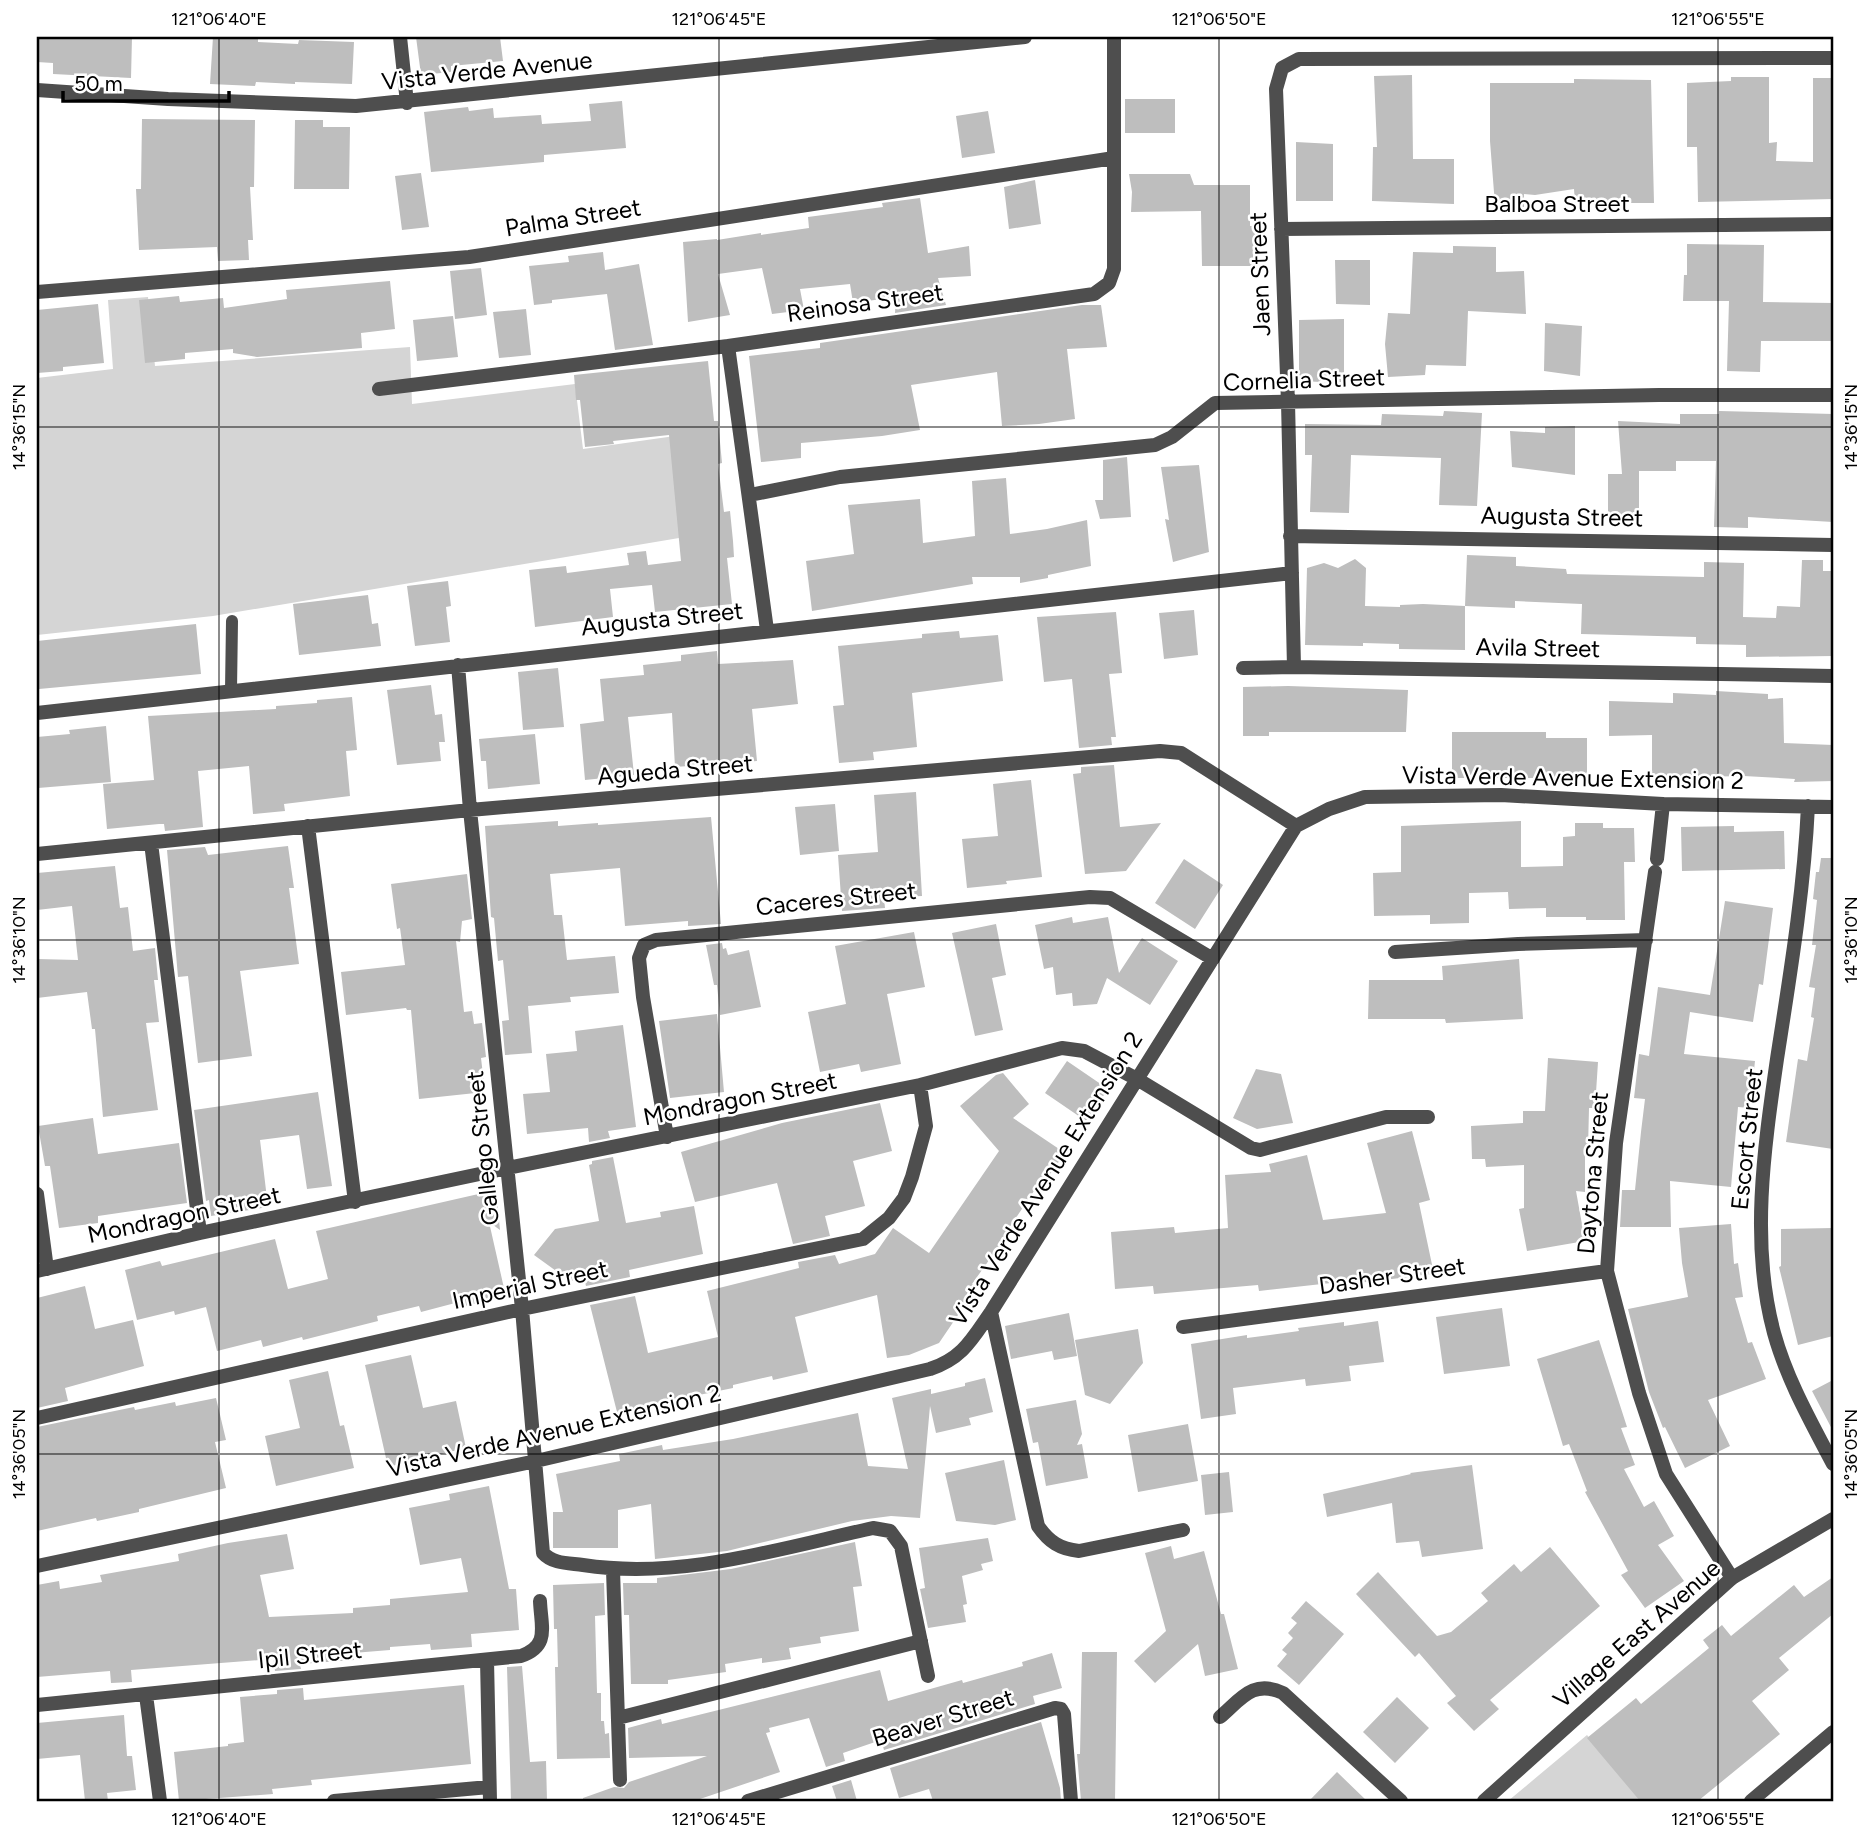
<svg xmlns="http://www.w3.org/2000/svg" width="1870" height="1838" font-family="Figtree,sans-serif">
  <style>
    .green { fill: #d5d5d5 }
    .building { fill: #bebebe }
    .lines { fill: none; stroke-linecap: round; stroke-linejoin: round }
    .service { stroke: #4e4e4e; stroke-width: 12 }
    .minor { stroke: #4e4e4e; stroke-width: 14 }
    .tertiary { stroke: #4e4e4e; stroke-width: 14 }
    .ticks { fill: none; stroke: #000; stroke-width: 2; stroke-opacity: 0.45 }
    .labels { text-anchor: middle; stroke-width: 5; stroke-linejoin: round; paint-order: stroke }
    .street-label { font-size: 24px; fill: #000; stroke: #fff }
    .neatline { fill: none; stroke: #000; stroke-width: 2.5 }
    .ticks-label { font-size: 18px; text-anchor: middle; fill: #000 }
  </style>
  <rect width="100%" height="100%" fill="#fff"/>
  <!-- green -->
  <path class="green" d="M148,297L155,366L410,347L412,404L575,384L583,449L675,436L685,537L213,616L37,635V378L113,369L108,300Z
    M1587,1735L1645,1801H1508Z"/>
  <!-- building -->
  <path class="building" d="M37,37H132L131,78L53,74V63L37,62Z
    M213,37H258V42L298,44L299,40L354,42L352,84L295,82V84L256,82L255,86L210,84Z
    M416,37H500L503,61L451,66V72L421,75Z
    M1412,75L1413,159H1454V204L1372,201L1373,147H1377L1374,76Z
    M1731,77H1769V143L1777,142L1776,161L1813,162V78H1833V199L1698,202L1697,147H1687V83L1731,81Z
    M1574,79L1651,80L1654,203H1575L1574,189L1535,195L1524,194V207L1495,205L1490,141V83H1574Z
    M1125,99H1175V133H1125Z
    M622,101L626,148L544,155V162L431,172L424,112L468,107L469,111L493,108L494,118L541,115L542,124L591,121L589,104Z
    M988,111L995,153L962,158L956,116Z
    M142,119L255,120L254,187H250L253,240H248L249,260L218,261L217,247L139,250L136,189H141Z
    M295,120H323V127H350L349,189H294Z
    M1296,142L1333,144V201H1296Z
    M421,173L429,227L402,230L395,176Z
    M1129,174H1190L1194,185H1250V226H1257V266H1202L1201,211L1131,212L1132,192Z
    M1035,180L1041,224L1009,229L1004,187Z
    M920,198L928,253L969,246L971,276L938,278L946,305L895,313L896,297L853,303L850,284L800,289L804,310L772,314L762,268L718,274L730,315L688,322L683,242L717,239V240L761,233V235L809,228L808,217L883,207L882,203Z
    M1687,244L1764,245L1763,302L1833,303V341H1761L1760,372L1727,371L1729,301H1683L1684,275H1687Z
    M1453,246L1496,247V272L1524,271L1526,314L1468,311L1466,366L1426,365L1425,375L1388,377L1385,344L1388,313L1410,314L1413,252L1453,253Z
    M603,252L605,270L639,264L653,345L615,350L607,294L552,300V303L534,305L529,266L569,262L568,256Z
    M1335,260H1370V305L1336,304Z
    M481,268L487,315L455,319L450,271Z
    M390,281L395,329L361,333L362,348L257,357L233,353V349L185,353V359L145,363L139,300L179,296L180,302L223,298L224,308L287,299L286,290Z
    M98,304L104,363L63,367V371L37,373V310Z
    M1082,305H1101L1107,347L1067,349L1075,419L1039,424L1002,426L997,372L911,385L920,430L882,436L801,443V458L761,462L749,356L820,348V343Z
    M526,309L531,355L499,358L493,312Z
    M453,316L458,357L417,361L413,320Z
    M1344,319V383L1299,381V320Z
    M1545,323L1582,326L1580,376L1544,371Z
    M708,361L714,421H718L722,463L718,464L724,512L730,511L733,541L734,557L727,558L732,604L655,612L652,585L610,589L613,617L535,627L529,570L566,566L567,573L629,565L627,553L646,551L648,565L681,561L669,435L613,441L614,444L585,447L580,400H576L574,375Z
    M1444,411L1482,413L1477,506L1439,505L1441,458L1351,455L1349,513L1310,512L1312,455H1305V424L1381,425L1382,414L1443,416Z
    M1719,411L1833,414V522L1748,517V528L1714,527L1716,461H1676V471H1639V519H1608V474H1622L1618,421L1680,424V414H1719Z
    M1575,426V475L1512,467L1510,431L1545,433V427Z
    M1127,457L1131,517L1100,519L1095,500H1103V460Z
    M1199,465L1209,552L1173,562L1165,519L1169,520L1161,467Z
    M1006,478L1010,534L1047,529L1087,520L1091,566L1048,575V578L1020,583V577H972L973,584L812,611L806,561L854,554L848,505L920,499L923,543L975,536L972,481Z
    M1467,555L1516,557V566L1566,569L1567,574L1704,577V562L1744,563L1743,617L1776,618L1777,606L1800,607L1802,560H1823V571H1833V656L1746,657V645L1696,644V637L1581,634L1582,604L1515,601V608L1465,606Z
    M1355,559L1366,568L1365,606L1400,607V605L1423,604L1465,606V650L1399,649V644L1363,643V646L1305,645L1307,568L1324,563L1338,568Z
    M448,581L451,606L446,607L450,642L415,646L407,586Z
    M368,595L372,624L378,623L381,646L299,655L293,604Z
    M1194,610L1198,655L1164,659L1159,613Z
    M1116,612L1122,673L1109,674L1116,737H1111L1112,745L1079,748L1072,679L1044,682L1037,617Z
    M196,624L201,674L39,689L37,641Z
    M959,631L960,638L998,635L1003,681L912,693L917,747L873,752L874,760L839,763L833,706L844,705L838,646L922,638V634Z
    M717,651L718,664L793,660L798,704L752,709L757,761L675,767L672,713L628,717L634,775L585,780L580,724L604,721L600,679L644,675L643,665L681,661V655Z
    M558,668L564,727L523,730L518,672Z
    M431,685L435,715L442,714L445,742H439L441,761L397,765L387,690Z
    M1288,686L1408,690L1406,732H1269V736H1243V687Z
    M1716,691L1768,694V699L1783,698L1784,743L1833,745V781L1794,782L1795,779L1744,776L1696,777V781L1652,779V735L1609,736V701L1673,703V693L1716,695Z
    M352,697L357,750L346,751L350,796L284,804L285,811L253,814L249,766L198,771L203,827L165,831L164,824H159L107,829L103,784L154,780L148,716L276,709V706L317,703V700Z
    M106,726L111,782L38,788L37,737L70,734L69,730Z
    M1452,732H1546V738H1587V778H1452Z
    M535,734L540,784L488,789L486,761H481L479,739Z
    M1114,765L1120,827L1161,823L1126,871L1085,874L1073,774L1081,773V767Z
    M1031,780L1042,877L1006,881L1007,884L967,888L962,839L998,836L993,784Z
    M916,792L922,896L884,898L885,908L842,911L838,855L878,852L874,795Z
    M835,804L839,851L800,855L795,807Z
    M711,817L721,924L688,926V921L625,926L620,868L550,874L554,915H562L567,960L615,956L619,993L570,997L571,1002L528,1006L532,1053L505,1055L502,1021L509,1020L503,960L498,961L494,918L491,917L485,826L558,821V826L598,823V825Z
    M1521,821V867L1563,866V837L1575,836V823H1603V828H1634L1635,862H1624L1625,920H1586V917H1546V908L1509,909L1508,892L1469,893V923L1430,924V915L1374,916L1373,873L1401,872V826Z
    M1734,826V832L1784,831L1785,869L1682,871L1681,827Z
    M288,846L294,888H289L299,964L240,971L252,1056L198,1063L188,976L178,977L167,850L205,847L208,855Z
    M1821,858H1833V1149L1786,1142L1798,1059L1807,1061L1814,1018L1811,1017L1815,988L1809,987L1816,945H1812L1817,900L1813,899L1816,872H1819Z
    M1184,859L1223,885L1195,929L1155,903Z
    M115,866L120,908L128,907L133,951L155,948L158,980H154L159,1022L146,1023L158,1110L103,1117L95,1029H92L87,992L37,998V959L78,960L72,906L37,910V873Z
    M467,874L472,919L462,921L460,942L456,941L464,1012L472,1011L474,1024L482,1023L486,1057L481,1058L485,1092L419,1099L411,1010H407L406,1008L346,1015L341,972L405,965L400,928L397,929L391,884Z
    M1725,901L1773,908L1763,985L1759,984L1753,1022L1690,1012L1684,1054L1755,1061L1750,1108L1738,1107L1731,1187L1670,1181L1671,1227H1620L1622,1190H1635L1641,1132L1645,1099L1634,1098L1639,1054L1649,1056L1658,987L1710,995Z
    M1072,917L1073,923L1108,917L1119,973L1142,938L1178,961L1150,1005L1107,978L1097,1004L1073,1006L1072,993L1056,995L1053,967L1044,969L1035,925Z
    M996,924L1006,975L992,978L1003,1030L975,1036L952,933Z
    M914,932L925,987L887,994L901,1064L861,1072L859,1064L820,1072L808,1012L846,1004L835,946Z
    M722,943L723,949L726,948L728,955L749,950L761,1007L720,1015L717,985H714L706,945Z
    M1519,959L1523,1019L1446,1023L1445,1019H1368L1369,980H1443L1442,966Z
    M717,1014L724,1092L670,1098L659,1021Z
    M623,1025L636,1127L608,1131L610,1138L589,1142L588,1128L527,1134L523,1094L550,1092L546,1054L577,1051L575,1031Z
    M1548,1058L1598,1062L1595,1108H1589L1588,1149H1585V1192L1576,1191L1585,1241L1527,1251L1519,1209L1524,1208V1165L1486,1167L1485,1159H1472L1471,1126L1523,1123V1111H1545Z
    M1067,1061L1108,1089L1086,1121L1045,1093Z
    M1256,1069L1281,1074L1293,1123L1257,1129L1233,1118Z
    M1003,1073L1029,1104L1013,1118L1065,1153L1041,1187L1038,1185L1005,1234L1007,1235L972,1284L977,1287L939,1343L909,1355L887,1358L877,1295L795,1317L808,1372L773,1380L772,1376L733,1385V1388L655,1404L656,1407L618,1416L590,1305L635,1296L648,1353L718,1337L707,1291L799,1268L798,1262L835,1255L839,1264L875,1254L893,1228L929,1253L999,1151L960,1106L996,1075Z
    M318,1092L332,1186L307,1189L299,1135L260,1140L268,1207L211,1216L209,1200L206,1201L194,1110Z
    M880,1103L892,1151L853,1161L865,1206L825,1216L830,1236L793,1244L777,1183L695,1202L681,1152L782,1123Z
    M93,1118L98,1154L179,1143L187,1203L98,1216V1223L59,1228L50,1166H45L38,1126Z
    M1412,1131L1430,1200L1419,1203L1434,1274L1341,1285L1340,1282L1259,1291L1258,1285L1154,1294L1153,1286L1115,1289L1111,1232L1174,1227L1175,1233L1228,1228L1225,1175L1271,1172L1269,1164L1307,1155L1323,1220L1386,1213L1367,1143Z
    M613,1157L626,1223L661,1217L660,1212L694,1206L703,1254L629,1270L630,1277L586,1286L584,1278L570,1281L534,1255L555,1229L599,1221L589,1165L592,1164V1161Z
    M496,1190L500,1230L489,1222L506,1297L460,1307L459,1302L421,1312L419,1306L377,1316L378,1321L303,1340L302,1337L263,1347L261,1340L217,1351L206,1307L175,1315L174,1311L137,1320L125,1270L160,1261L162,1266L275,1239L288,1289L328,1279L316,1231Z
    M1731,1224L1734,1264L1738,1263L1743,1297L1735,1298L1748,1343L1752,1342L1766,1379L1708,1400L1730,1446L1685,1468L1665,1427L1663,1428L1649,1392L1628,1309L1688,1297L1682,1263L1679,1228Z
    M1833,1228V1336L1798,1345L1779,1267L1781,1266V1229Z
    M85,1286L95,1329L133,1320L144,1366L65,1388L68,1401L37,1408V1298Z
    M1502,1308L1510,1366L1444,1374L1436,1317Z
    M1069,1313L1077,1356L1054,1360L1052,1351L1011,1359L1005,1326Z
    M1378,1321L1384,1362L1349,1366L1351,1381L1306,1386L1305,1379L1233,1388L1236,1414L1201,1419L1191,1344L1247,1335V1338L1299,1331L1298,1328L1344,1322V1326Z
    M1138,1329L1143,1363L1110,1404L1085,1395L1075,1340Z
    M1599,1340L1627,1427L1621,1428L1635,1465L1624,1469L1644,1507L1654,1501L1674,1536L1658,1545L1684,1581L1645,1608L1621,1575L1628,1571L1585,1492L1587,1491L1569,1444L1563,1446L1537,1359Z
    M411,1355L423,1408L456,1401L466,1448L388,1467L365,1365Z
    M328,1371L340,1426L344,1425L354,1468L276,1486L265,1436L300,1428L289,1380Z
    M985,1378L993,1412L969,1418L971,1425L936,1433L930,1406L920,1518L891,1516L852,1521L727,1551L655,1559L651,1504L618,1510V1548H553V1512H563L556,1474L620,1461L619,1454L662,1445L663,1450L733,1439L858,1413L868,1466L908,1469L892,1398L931,1389V1394L965,1386V1383Z
    M1833,1380V1431L1812,1391Z
    M216,1398L226,1440L215,1442L226,1488L139,1509V1512L97,1521L96,1518L37,1531V1427L134,1407L135,1410L175,1402L176,1406Z
    M1076,1400L1082,1434L1077,1445L1082,1444L1088,1478L1046,1486L1038,1442L1033,1443L1026,1409Z
    M1188,1424L1198,1481L1138,1492L1128,1435Z
    M1004,1460L1016,1520L995,1525L956,1521L945,1473Z
    M1472,1465L1483,1549L1422,1557L1419,1541L1396,1543L1392,1503L1327,1517L1323,1494L1411,1474L1410,1473Z
    M1229,1472L1233,1512L1205,1515L1201,1475Z
    M489,1486L509,1589H516L519,1630L471,1634L472,1647L431,1650L430,1644L390,1647V1650L353,1653L354,1660L300,1664L301,1669L275,1671L273,1659L131,1670L132,1682L111,1683L110,1671L37,1677V1585L59,1581L60,1589L102,1582L100,1575L179,1561L178,1554L228,1543L287,1534L294,1569L260,1575L269,1617L353,1613V1608L390,1605V1599L468,1592L461,1558L420,1565L409,1508L450,1500L449,1494Z
    M988,1538L993,1561L981,1564L983,1570L962,1576L967,1604L963,1605L966,1622L928,1628L920,1589L925,1588L919,1548Z
    M855,1542L862,1586L853,1587L859,1631L820,1637L821,1643L789,1648L791,1659L762,1663V1658L725,1664L726,1672L668,1680V1684H631L629,1615H624L623,1583H657V1578L731,1569Z
    M1171,1546L1174,1559L1204,1551L1221,1614H1224L1238,1669L1205,1676L1198,1644L1155,1683L1134,1661L1166,1631L1145,1553Z
    M1550,1547L1600,1606L1490,1700L1499,1709L1474,1731L1447,1703L1456,1696L1419,1653L1415,1657L1356,1594L1378,1572L1437,1636L1451,1632L1488,1601L1481,1593L1514,1564L1521,1572Z
    M1833,1577V1614L1779,1658L1789,1670L1752,1701L1780,1734L1698,1801H1640L1587,1738L1636,1698L1641,1704L1709,1648L1703,1640L1722,1625L1731,1636L1794,1585L1804,1597Z
    M604,1583L605,1615L595,1616L596,1655L597,1693H601V1721H604L605,1734L609,1733L610,1758L557,1759L555,1667H558L557,1629H554L553,1585Z
    M1306,1601L1344,1634L1299,1685L1277,1666L1287,1654L1282,1650L1293,1638L1288,1633L1297,1623L1291,1618Z
    M1082,1652H1117L1115,1801H1081L1077,1754H1080Z
    M1052,1653L1062,1688L1033,1696L1035,1704L884,1750L881,1740L843,1753L845,1761L826,1767L809,1718L769,1728L770,1732L766,1733L780,1772L694,1801H583V1798L614,1787L624,1788L629,1782L707,1756L629,1758L628,1728L661,1719L662,1724L880,1670L888,1701L962,1680L963,1683L1023,1666L1022,1662Z
    M522,1666L530,1762L546,1761L547,1801H511L507,1667Z
    M464,1685L471,1764L311,1780L312,1785L272,1789L273,1794L179,1801L174,1752L228,1746V1744L244,1742L240,1697L277,1694V1690L303,1688L304,1700Z
    M1397,1697L1429,1728L1395,1763L1363,1732Z
    M124,1715L127,1756H132L136,1790L107,1793L108,1801H85L80,1755L37,1759V1723Z
    M1041,1722L1060,1788L1061,1801H933L929,1789L899,1798L890,1768Z
    M1337,1772L1367,1801H1309Z
    M851,1780L857,1801H837L832,1786Z"/>
  <g class="lines">
    <!-- service -->
    <path class="service" d="M231,690L232,621"/>
    <!-- minor -->
    <path class="minor" d="M400,37L407,103
      M37,90L168,99L356,106L1025,37
      M1281,229L1833,224
      M37,292L469,257L1114,158
      M728,346L767,630
      M379,389L728,346L1094,294L1109,283L1114,269V37
      M750,495L840,477L1155,445L1172,437L1215,403L1659,395H1833
      M1290,536L1833,545
      M458,665L470,810L522,1309L543,1553C553,1564 569,1563 583,1565C680,1580 778,1549 873,1528L890,1531L901,1546L928,1676
      M1294,667L1288,402L1276,89L1282,68L1299,59L1833,58
      M1243,668L1294,667L1833,676
      M37,713L1292,573
      M1808,806C1804,891 1790,975 1777,1059C1764,1149 1750,1244 1774,1333C1787,1380 1811,1422 1833,1464
      M308,826L355,1202
      M151,843L200,1233
      M37,854L470,810L1160,751L1181,753L1296,826
      M1657,859L1663,804
      M1655,872L1616,1143L1607,1271L1639,1393L1666,1474L1732,1578
      M1395,952L1518,944L1646,940
      M667,1137L643,997L639,958L644,945L656,940L1090,897L1110,898L1213,959
      M37,1194L47,1269
      M37,1271L200,1233L508,1168L920,1085L1062,1048L1084,1051L1137,1079L1251,1148L1260,1150L1386,1117H1428
      M991,1312L1038,1526C1049,1542 1060,1549 1079,1551L1183,1530
      M1183,1327L1607,1271
      M37,1418L522,1309L863,1239L889,1218L904,1198L912,1177L926,1126L920,1085
      M37,1566L536,1461L930,1369C963,1358 972,1339 991,1312L1296,826L1329,809L1365,797L1501,795L1663,804L1833,807
      M613,1570L620,1780
      M487,1660L490,1801
      M146,1695L160,1801
      M37,1705L521,1656C550,1646 541,1627 540,1601
      M1220,1717C1241,1699 1253,1679 1283,1693L1401,1801
      M618,1718L921,1641
      M334,1801L489,1787
      M748,1801L1055,1708L1061,1709L1064,1714L1071,1801
      M1751,1801L1833,1732"/>
    <!-- tertiary -->
    <path class="tertiary" d="M1484,1801L1732,1578L1833,1519"/>
  </g>
  <!-- ticks -->
  <path class="ticks" d="M219,37V1801M719,37V1801M1219,37V1801M1718,37V1801M37,427H1833M37,940H1833M37,1454H1833"/>
  <g class="labels">
    <!-- street labels -->
    <g class="street-label">
      <text transform="translate(487 71) rotate(-6)" y="8">Vista Verde Avenue</text>
      <text x="1557" y="212">Balboa Street</text>
      <text transform="translate(573 218) rotate(-9)" y="8">Palma Street</text>
      <text transform="translate(1260 274) rotate(-92)" y="8">Jaen Street</text>
      <text transform="translate(865 303) rotate(-8)" y="8">Reinosa Street</text>
      <text transform="translate(1304 380) rotate(-2)" y="8">Cornelia Street</text>
      <text transform="translate(1562 517) rotate(1)" y="8">Augusta Street</text>
      <text transform="translate(662 619) rotate(-6)" y="8">Augusta Street</text>
      <text transform="translate(1538 648) rotate(1)" y="8">Avila Street</text>
      <text transform="translate(675 770) rotate(-5)" y="8">Agueda Street</text>
      <text transform="translate(1573 778) rotate(1)" y="8">Vista Verde Avenue Extension 2</text>
      <text transform="translate(836 899) rotate(-6)" y="8">Caceres Street</text>
      <text transform="translate(740 1099) rotate(-11)" y="8">Mondragon Street</text>
      <text transform="translate(1747 1139) rotate(-84)" y="8">Escort Street</text>
      <text transform="translate(483 1148) rotate(-96)" y="8">Gallego Street</text>
      <text transform="translate(1593 1173) rotate(-85)" y="8">Daytona Street</text>
      <text transform="translate(1046 1179) rotate(-58)" y="8">Vista Verde Avenue Extension 2</text>
      <text transform="translate(184 1215) rotate(-12)" y="8">Mondragon Street</text>
      <text transform="translate(1392 1276) rotate(-8)" y="8">Dasher Street</text>
      <text transform="translate(530 1285) rotate(-12)" y="8">Imperial Street</text>
      <text transform="translate(554 1431) rotate(-13)" y="8">Vista Verde Avenue Extension 2</text>
      <text transform="translate(1637 1634) rotate(-41)" y="8">Village East Avenue</text>
      <text transform="translate(310 1655) rotate(-6)" y="8">Ipil Street</text>
      <text transform="translate(943 1718) rotate(-17)" y="8">Beaver Street</text>
    </g>
  </g>
  <!-- border -->
  <rect width="1870" height="1838" fill="none" stroke="#ffffff" stroke-width="77"/>
  <!-- scale -->
  <path d="M63 91v10h166v-10" fill="none" stroke="#000000" stroke-width="3.5"/>
  <text x="74" y="91" font-size="21" fill="#000000" stroke="#ffffff" stroke-width="5" paint-order="stroke">50 m</text>
  <rect x="38" y="38" width="1794" height="1762" class="neatline"/>
  <g class="ticks-label">
    <text x="219" y="25">121°06'40"E</text>
    <text x="719" y="25">121°06'45"E</text>
    <text x="1219" y="25">121°06'50"E</text>
    <text x="1718" y="25">121°06'55"E</text>
    <text transform="translate(19 427) rotate(-90)" y="6">14°36'15"N</text>
    <text transform="translate(1851 427) rotate(-90)" y="6">14°36'15"N</text>
    <text transform="translate(19 940) rotate(-90)" y="6">14°36'10"N</text>
    <text transform="translate(1851 940) rotate(-90)" y="6">14°36'10"N</text>
    <text transform="translate(19 1454) rotate(-90)" y="6">14°36'05"N</text>
    <text transform="translate(1851 1454) rotate(-90)" y="6">14°36'05"N</text>
    <text x="219" y="1825">121°06'40"E</text>
    <text x="719" y="1825">121°06'45"E</text>
    <text x="1219" y="1825">121°06'50"E</text>
    <text x="1718" y="1825">121°06'55"E</text>
  </g>
</svg>
